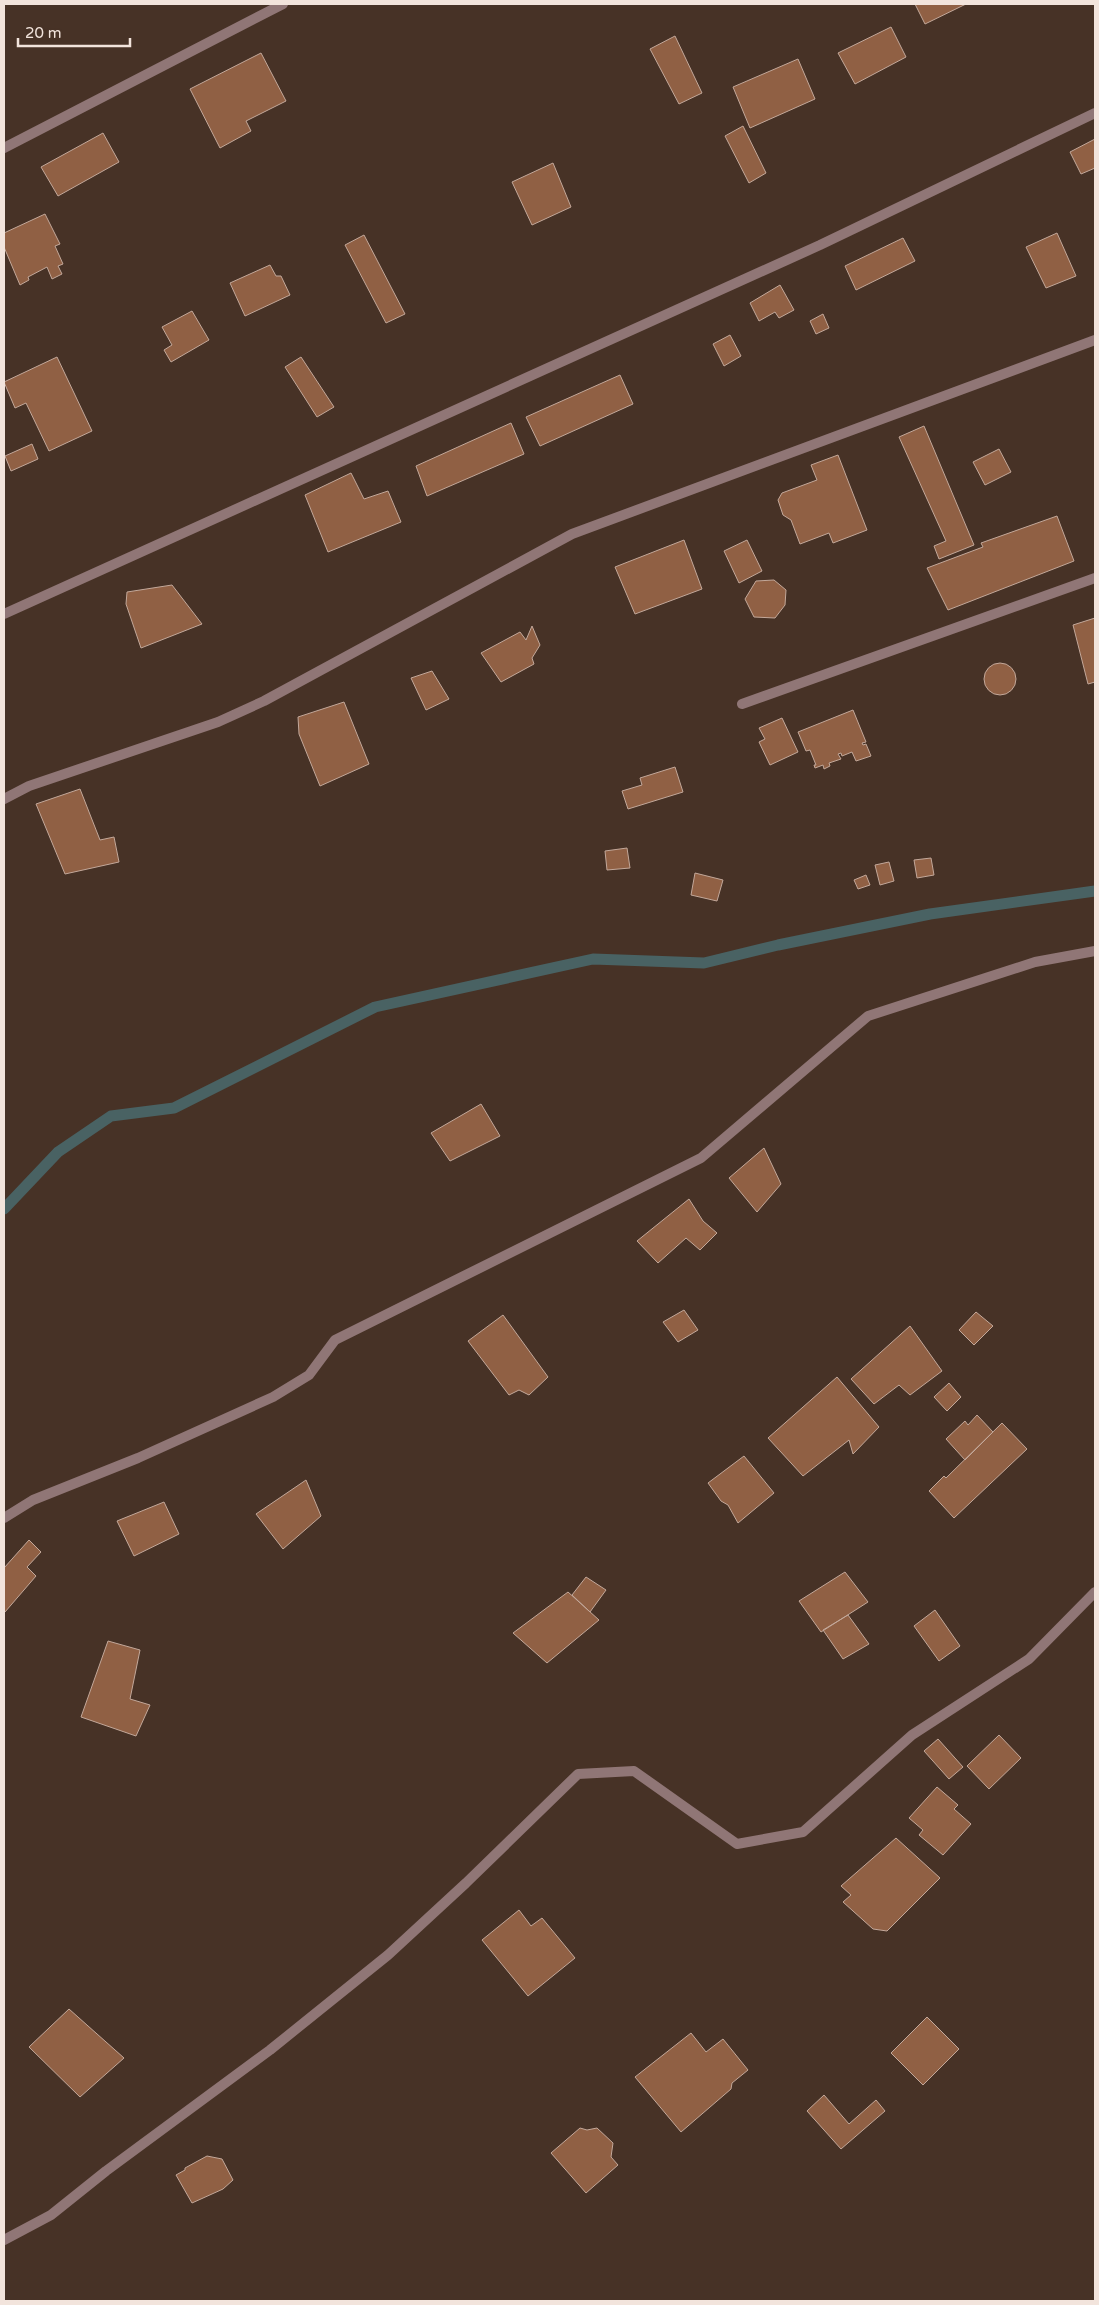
<svg xmlns="http://www.w3.org/2000/svg" width="1099" height="2305" font-family="'Varela Round',sans-serif">
  <style>
    .lines { fill: none; stroke-linecap: round; stroke-linejoin: round }
    .stream { stroke: #496263; stroke-width: 11 }
    .building { fill: #906044; stroke: #c3a89a }
    .minor { stroke: #907676; stroke-width: 10 }
  </style>
  <rect width="100%" height="100%" fill="#473226"/>
  <g class="lines">
    <!-- stream -->
    <path class="stream" d="M4,1209L58,1152L111,1116L174,1108L375,1007L593,959L704,963L778,945L930,914L1095,891"/>
  </g>
  <!-- building -->
  <path class="building" d="M915,4H966L925,24Z
    M891,27L906,57L855,84L838,53Z
    M675,36L702,93L679,104L650,49Z
    M261,53L286,101L246,121L251,131L220,148L190,89Z
    M798,59L815,99L750,128L733,87Z
    M743,126L766,173L749,183L725,136Z
    M103,133L119,162L58,196L41,167Z
    M1095,139V168L1081,174L1070,152Z
    M553,163L571,207L532,225L512,182Z
    M45,214L60,244L55,246L63,264L58,266L62,274L52,279L47,267L28,277L29,280L20,285L4,247V233Z
    M1057,233L1076,276L1046,288L1026,247Z
    M364,235L405,314L386,323L345,245Z
    M903,238L915,261L856,290L845,266Z
    M270,265L276,276H281L290,295L245,316L230,283Z
    M780,285L794,310L779,318L775,312L759,321L750,303Z
    M192,311L209,340L171,362L164,350L172,345L162,327Z
    M823,314L829,328L816,334L810,321Z
    M730,335L741,356L724,366L713,344Z
    M57,357L92,431L49,451L26,403L15,408L4,382Z
    M301,357L334,407L317,417L285,367Z
    M620,375L633,404L540,446L526,417Z
    M511,423L524,454L427,496L416,466Z
    M924,426L974,545L939,559L934,546L946,541L899,437Z
    M32,444L38,459L11,471L5,456Z
    M999,449L1011,472L985,485L973,462Z
    M838,455L867,530L833,543L829,533L800,544L791,520L783,515L778,500L782,493L817,480L811,465Z
    M351,473L364,499L388,491L401,522L328,552L305,495Z
    M1057,516L1074,561L948,610L927,568L983,547L981,543Z
    M684,540L702,589L635,614L615,567Z
    M747,540L762,571L739,583L724,551Z
    M774,580L786,590L785,605L775,618L754,617L745,599L756,581Z
    M172,585L202,624L141,648L126,604L127,592Z
    M1095,618V682L1088,684L1073,625Z
    M532,626L540,645L532,658L534,664L501,682L481,653L520,632L526,640Z
    M984 679a16 16 0 1 1 32 0a16 16 0 1 1-32 0Z
    M432,671L449,699L426,710L411,678Z
    M344,702L369,764L320,786L299,734L298,717Z
    M853,710L866,742L862,743L863,745L866,744L871,756L856,761L852,752L842,756L841,753L838,754L841,759L829,763L830,766L824,769L823,765L815,768L814,765H816L810,750L806,751L798,732Z
    M782,718L798,752L770,765L759,742L765,739L759,728Z
    M675,767L683,792L628,809L622,791L642,785L640,778Z
    M80,789L100,840L114,837L119,862L65,874L36,804Z
    M627,848L630,868L607,870L605,851Z
    M931,858L934,875L917,878L914,860Z
    M889,862L894,881L880,885L875,865Z
    M695,873L723,880L717,901L691,895Z
    M866,875L870,885L858,889L854,880Z
    M481,1104L500,1136L450,1161L431,1133Z
    M764,1148L781,1184L757,1212L729,1178Z
    M689,1199L703,1221L717,1233L700,1250L686,1238L658,1263L637,1241Z
    M684,1310L698,1330L678,1342L663,1322Z
    M976,1312L993,1326L974,1345L959,1330Z
    M503,1315L548,1377L529,1395L519,1390L509,1395L468,1341Z
    M910,1326L942,1371L910,1395L899,1385L874,1404L851,1379Z
    M837,1377L879,1427L853,1454L849,1440L803,1476L768,1438Z
    M949,1383L961,1397L947,1411L934,1397Z
    M977,1415L993,1432L965,1460L946,1439L965,1421L968,1425Z
    M1002,1423L1027,1449L954,1518L929,1491L944,1476L946,1478Z
    M744,1456L774,1493L738,1523L728,1505L721,1501L708,1483Z
    M306,1480L321,1516L283,1549L256,1514Z
    M164,1502L179,1534L134,1556L117,1521Z
    M29,1540L41,1552L27,1567L36,1576L5,1612L4,1611V1568Z
    M845,1572L868,1602L821,1632L799,1601Z
    M586,1577L606,1590L590,1612L572,1595Z
    M568,1592L599,1620L547,1663L513,1633Z
    M935,1610L960,1646L939,1661L914,1626Z
    M848,1615L869,1644L843,1659L823,1630Z
    M108,1641L140,1650L130,1699L150,1705L136,1736L81,1717Z
    M999,1735L1021,1758L989,1789L967,1766Z
    M938,1739L963,1767L949,1779L924,1751Z
    M937,1787L958,1805L954,1809L971,1824L943,1855L919,1835L923,1830L909,1818Z
    M896,1838L940,1878L887,1931L873,1929L843,1902L851,1895L841,1886Z
    M519,1910L531,1926L542,1918L575,1958L528,1996L482,1940Z
    M69,2009L124,2058L80,2097L29,2047Z
    M927,2017L959,2049L923,2085L891,2053Z
    M691,2033L706,2052L723,2039L748,2070L732,2083L731,2089L681,2132L635,2077Z
    M824,2095L849,2124L876,2100L885,2111L841,2149L807,2111Z
    M580,2128L587,2130L597,2128L613,2143L611,2157L618,2165L586,2193L551,2153Z
    M207,2156L222,2159L233,2180L223,2189L192,2203L176,2175L185,2170V2168Z"/>
  <g class="lines">
    <!-- minor -->
    <path class="minor" d="M4,148L283,4
      M4,614L820,245L1095,113
      M742,704L1095,578
      M4,799L29,786L218,722L264,701L572,534L1095,340
      M4,1518L33,1500L138,1458L273,1397L309,1375L335,1340L701,1158L868,1016L1035,962L1095,951
      M4,2240L51,2215L106,2171L270,2050L388,1955L466,1883L578,1774L634,1771L737,1844L803,1832L912,1735L1029,1659L1095,1592"/>
  </g>
  <!-- border -->
  <rect width="1099" height="2305" fill="none" stroke="#f2e4dc" stroke-width="10"/>
  <!-- scale -->
  <path d="M18 38v8h112v-8" fill="none" stroke="#f2e4dc" stroke-width="2.5"/>
  <text x="25" y="38" font-size="15" fill="#f2e4dc" stroke="#473226" stroke-width="4" paint-order="stroke">20 m</text>
</svg>
